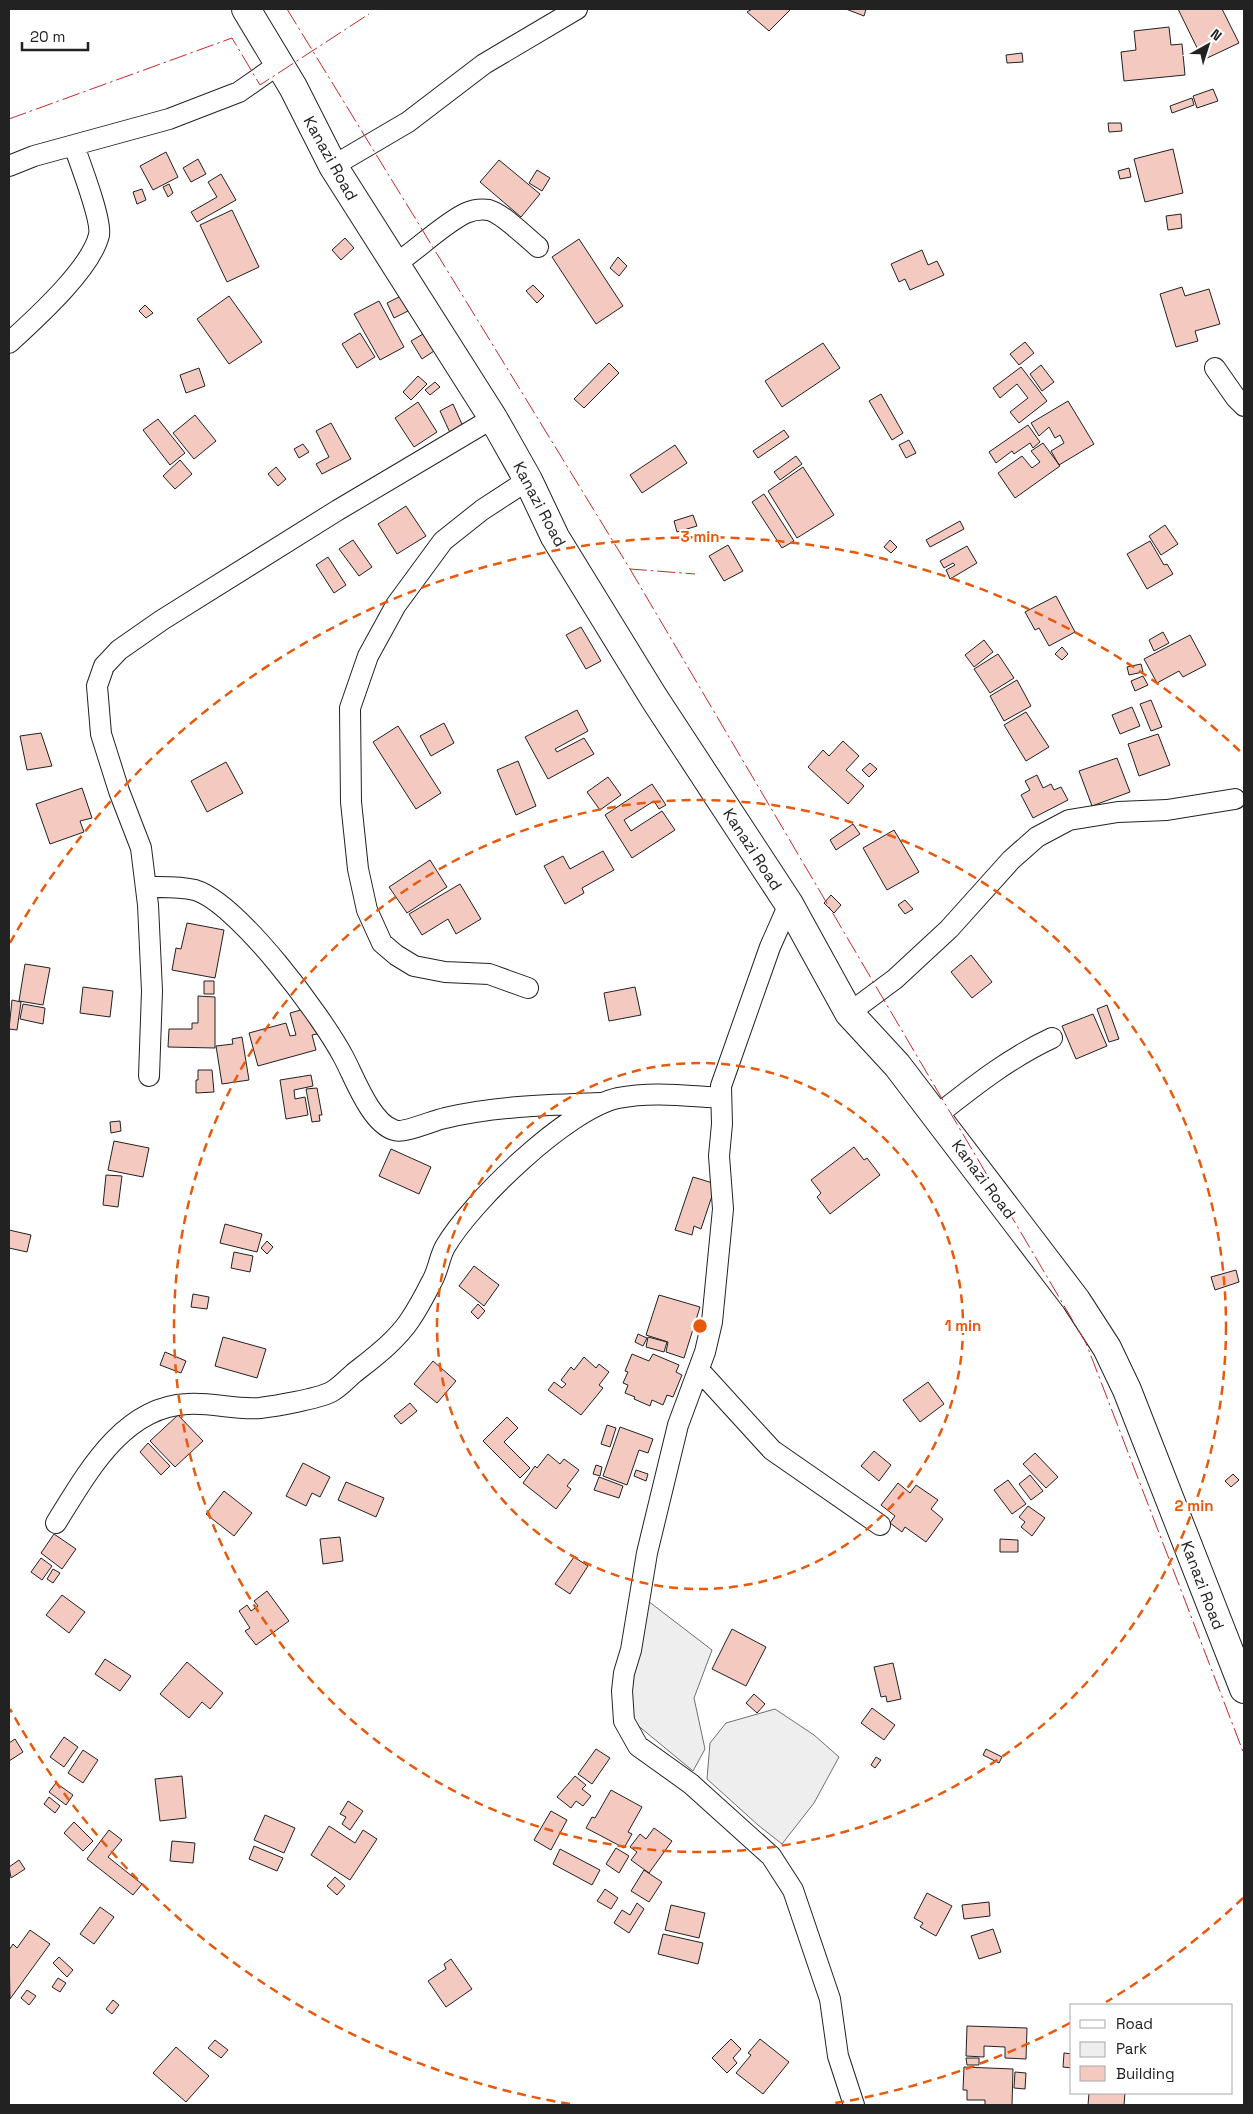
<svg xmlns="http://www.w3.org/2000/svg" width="1253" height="2114" font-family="'Space Grotesk',sans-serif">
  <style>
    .green { fill: #eee; stroke: #6f6f6f }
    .building { fill: #f3c9c0; stroke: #222 }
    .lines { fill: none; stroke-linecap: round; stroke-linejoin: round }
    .street-casing { stroke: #222; stroke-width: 22 }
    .secondary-casing { stroke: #222; stroke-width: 30 }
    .street { stroke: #fff; stroke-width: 20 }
    .secondary { stroke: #fff; stroke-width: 28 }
    .power { stroke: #c62828; stroke-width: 1; stroke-dasharray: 18 4 2.5 4; stroke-linecap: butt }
    .ring { fill: none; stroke: #e8590c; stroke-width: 2.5; stroke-dasharray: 9 6 }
    .labels { text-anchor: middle; stroke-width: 4; stroke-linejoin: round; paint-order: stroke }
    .street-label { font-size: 16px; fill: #222; stroke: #fff }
    .centre { fill: #e8590c; stroke: #fff; stroke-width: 2.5 }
    .ring-label { font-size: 15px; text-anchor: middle; font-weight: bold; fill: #e8590c; stroke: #fff; stroke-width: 4; stroke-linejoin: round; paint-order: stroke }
  </style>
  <rect width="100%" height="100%" fill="#fff"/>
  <!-- green -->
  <path class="green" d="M648,1601L712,1650L694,1698L705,1749L693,1771L630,1719L631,1662Z
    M775,1709L814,1735L839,1757L814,1803L782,1844L758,1825L707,1779L710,1743L726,1723Z"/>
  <!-- building -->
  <path class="building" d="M752,9H791L769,31L747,12Z
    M846,9H866L864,16Z
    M1178,9H1222L1239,43L1203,60Z
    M1169,27L1171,45L1182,44L1185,75L1124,81L1121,52L1136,50L1134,31Z
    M1022,53L1023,62L1007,63L1006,55Z
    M1213,89L1218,101L1197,108L1193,96Z
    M1192,98L1194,105L1172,113L1170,106Z
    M1108,123H1121L1122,131L1109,132Z
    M1173,149L1183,193L1145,202L1134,159Z
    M166,152L178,177L153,190L140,166Z
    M198,159L206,174L191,182L183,168Z
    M499,160L540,194L521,217L480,182Z
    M1129,168L1131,177L1120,179L1118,171Z
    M537,170L550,178L542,191L529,183Z
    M221,174L236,200L197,222L191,212L217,197L208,182Z
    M169,184L173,193L168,197L163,187Z
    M142,189L146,200L137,204L133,192Z
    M232,210L259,267L227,282L200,225Z
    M1181,214L1182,228L1168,230L1166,216Z
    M345,238L354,248L341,260L332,250Z
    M579,239L623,306L596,324L552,257Z
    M922,250L928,265L937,261L944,275L910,290L905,279L899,282L891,264Z
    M618,257L627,266L619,276L610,268Z
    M533,285L544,296L537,303L526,291Z
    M1182,287L1185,296L1209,289L1220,324L1195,331L1198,341L1176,347L1160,294Z
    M229,296L262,342L229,364L197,319Z
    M401,296L408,311L394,318L387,303Z
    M379,301L404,347L380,360L354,314Z
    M145,305L153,313L146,318L139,311Z
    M360,333L375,357L357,368L342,344Z
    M423,334L434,351L422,359L411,341Z
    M1025,342L1034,353L1019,365L1010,354Z
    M823,343L840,368L782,407L765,381Z
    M609,363L619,373L584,408L574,399Z
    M1041,365L1054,382L1042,391L1030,374Z
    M1021,367L1047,401L1019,423L1010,412L1028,398L1017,384L1000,398L993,388Z
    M199,368L205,386L186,393L180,375Z
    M418,376L427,384L411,400L403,392Z
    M435,382L440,387L430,395L425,390Z
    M881,394L903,433L892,440L869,401Z
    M1068,401L1094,444L1059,465L1051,451L1064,443L1060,435L1055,438L1049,427L1039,436L1031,423Z
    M418,402L437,432L414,447L395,418Z
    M453,404L465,431L452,437L440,411Z
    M195,415L216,441L194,459L173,433Z
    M158,419L185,453L170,465L143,430Z
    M331,423L351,459L322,474L316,464L329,457L316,431Z
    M1028,425L1040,442L1033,448L1030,443L1014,454L1012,451L996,463L989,452Z
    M784,430L789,437L758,458L753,451Z
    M909,440L916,453L906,458L899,445Z
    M1043,443L1060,466L1015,498L998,473L1022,456L1032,468L1040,462L1031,451Z
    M303,444L309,452L299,458L294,449Z
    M675,445L687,463L642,493L630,475Z
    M796,456L802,464L780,480L774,472Z
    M180,460L192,474L175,489L163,476Z
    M276,467L286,479L278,486L268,474Z
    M803,467L834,515L797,538L768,491Z
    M764,494L794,541L782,548L752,502Z
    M406,506L426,536L397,554L378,524Z
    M693,515L697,526L677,532L674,521Z
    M960,521L964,529L930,547L926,540Z
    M1165,525L1178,544L1161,555L1149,536Z
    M353,540L372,567L359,576L339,549Z
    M890,540L897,547L891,553L884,547Z
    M1150,541L1164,565L1167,564L1173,574L1147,589L1127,554Z
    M728,545L743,571L724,581L709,556Z
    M967,546L977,563L950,579L946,570L955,565L953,563L944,568L940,561Z
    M328,557L346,585L334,593L316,565Z
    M1056,596L1075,632L1049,646L1039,628L1035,630L1025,612Z
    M581,627L601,661L586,669L566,635Z
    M1163,632L1169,643L1154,651L1149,640Z
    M1190,635L1206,665L1183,677L1179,671L1157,683L1144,659Z
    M984,640L993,652L974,667L965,655Z
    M1062,647L1068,654L1062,660L1055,654Z
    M998,654L1014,678L990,693L974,669Z
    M1141,664L1143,672L1129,675L1127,667Z
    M1143,676L1148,685L1135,691L1131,681Z
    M1017,680L1031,706L1004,721L990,696Z
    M1151,700L1162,727L1151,731L1140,704Z
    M1132,707L1140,726L1120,734L1112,715Z
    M577,710L588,731L555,749L557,752L584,738L594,754L548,779L525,737Z
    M1026,712L1049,747L1026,761L1004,725Z
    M444,723L454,743L431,756L420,736Z
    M398,726L441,793L416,809L373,742Z
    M41,733L52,766L27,770L20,736Z
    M1158,734L1170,765L1139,776L1128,744Z
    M843,741L859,756L846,770L864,786L848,804L808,767L823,750L829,756Z
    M1117,758L1130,792L1092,806L1079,771Z
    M518,761L536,806L516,815L497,770Z
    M226,762L243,793L207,812L191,781Z
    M870,763L877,769L869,777L862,770Z
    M1037,775L1043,788L1051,784L1054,790L1061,787L1068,800L1033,818L1021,795L1030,790L1025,781Z
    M608,777L621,795L600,810L587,792Z
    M652,784L666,805L659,809L654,801L624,820L631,831L662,811L675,830L632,858L605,815Z
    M82,788L92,818L80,821L84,832L50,844L36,804Z
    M853,824L860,834L836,850L830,840Z
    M894,830L919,872L887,890L863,848Z
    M603,851L614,870L582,888L584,893L565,904L544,866L563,856L570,869Z
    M430,860L447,887L407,913L389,887Z
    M460,884L481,919L456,934L448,919L422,935L409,914Z
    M831,895L841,905L834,913L824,903Z
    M905,900L913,909L905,914L898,905Z
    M187,923L224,930L215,978L172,970L176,948L181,949Z
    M971,955L992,982L972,998L951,972Z
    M25,964L50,968L43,1005L19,1001Z
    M204,981H214V994H204Z
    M83,987L113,991L110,1017L80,1013Z
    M635,987L641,1015L609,1021L604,993Z
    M198,996L215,997V1048L168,1047L169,1029H192V1023H198Z
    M12,1000L21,1002L17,1030L9,1029Z
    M23,1004L45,1008L43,1024L20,1019Z
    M1107,1005L1119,1039L1109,1042L1097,1009Z
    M304,1009L311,1015L317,1034L312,1035L316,1050L258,1066L249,1033L286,1023L290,1036L296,1035L290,1013Z
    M1093,1014L1107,1046L1076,1059L1062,1026Z
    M242,1037L249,1080L222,1084L216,1046L233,1044L232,1039Z
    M198,1070H212L214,1092L196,1093V1080H198Z
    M311,1075L313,1086L294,1090L295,1099L305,1097L308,1115L286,1119L280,1080Z
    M317,1088L322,1115H319L320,1121L312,1122L306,1089Z
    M120,1121L121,1131L111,1133L110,1122Z
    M114,1141L149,1148L143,1177L108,1170Z
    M854,1147L864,1160L867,1158L880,1175L830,1214L817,1197L821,1193L811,1180Z
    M391,1149L431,1167L419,1194L379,1176Z
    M106,1175L122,1176L118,1207L103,1205Z
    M693,1177L716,1184L701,1229L694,1226L692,1235L675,1230Z
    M225,1224L262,1234L257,1252L220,1243Z
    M9,1230L31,1235L27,1252L9,1248Z
    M267,1241L273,1247L267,1254L261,1248Z
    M234,1252L253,1256L250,1272L231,1268Z
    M474,1266L499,1285L484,1306L459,1286Z
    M1236,1270L1239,1282L1215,1290L1211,1277Z
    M193,1294L209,1297L207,1309L191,1307Z
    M659,1295L700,1307L684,1358L666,1352L668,1342L646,1335Z
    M478,1304L485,1311L478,1319L471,1312Z
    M638,1334L647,1338L643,1346L635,1342Z
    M223,1337L266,1349L257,1378L215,1366Z
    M648,1337L667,1342L664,1352L646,1347Z
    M165,1352L186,1361L181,1373L160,1365Z
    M632,1354L649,1361L653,1354L679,1365L676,1372L682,1375L673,1397L667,1395L663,1405L652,1400L650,1406L634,1399L635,1397L625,1393L628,1385L623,1383L628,1372L625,1371Z
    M584,1357L596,1368L599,1364L609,1372L599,1385L603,1388L581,1415L548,1390L554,1382L562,1388L566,1384L561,1380L571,1367L574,1370Z
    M433,1361L456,1381L437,1403L414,1384Z
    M928,1382L944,1404L920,1422L903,1400Z
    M410,1403L417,1411L401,1424L394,1416Z
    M178,1415L203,1441L175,1467L150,1441Z
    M507,1417L518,1428L504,1442L530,1468L520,1478L483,1441Z
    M607,1425L616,1428L610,1447L601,1444Z
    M620,1427L653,1439L648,1453L639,1450L627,1485L603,1476Z
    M148,1443L170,1466L161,1475L140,1452Z
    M874,1451L891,1465L879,1481L861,1466Z
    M1035,1453L1058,1477L1046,1488L1023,1464Z
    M548,1454L560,1464L564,1459L579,1470L567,1486L571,1489L556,1509L523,1483L535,1466L537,1468Z
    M303,1463L330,1477L320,1497L312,1493L306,1506L286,1496Z
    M596,1465L602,1467L600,1476L593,1474Z
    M636,1470L648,1474L646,1481L634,1476Z
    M1233,1474L1239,1480L1231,1487L1225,1481Z
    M1030,1475L1043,1491L1031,1500L1019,1484Z
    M599,1477L623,1486L619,1498L594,1490Z
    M1008,1480L1026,1504L1012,1514L994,1490Z
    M346,1482L384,1498L376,1517L338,1500Z
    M898,1483L910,1493L916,1485L938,1500L931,1509L943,1519L926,1542L905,1527L902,1532L890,1523L895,1516L881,1505Z
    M224,1491L252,1513L234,1536L206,1514Z
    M1028,1506L1045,1518L1032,1536L1021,1527L1025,1522L1019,1517Z
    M54,1534L76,1549L62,1569L41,1553Z
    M340,1537L343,1561L323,1564L320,1539Z
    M1000,1539L1018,1540V1552H1000Z
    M574,1557L588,1566L570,1594L555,1584Z
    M41,1558L52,1566L42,1580L31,1572Z
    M53,1569L60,1573L53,1583L47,1579Z
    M267,1591L289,1621L256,1645L245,1631L250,1628L239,1611L247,1605L251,1611L258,1606L254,1601Z
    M62,1595L85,1612L69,1633L46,1615Z
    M732,1629L766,1647L746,1686L712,1669Z
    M105,1659L131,1676L120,1691L95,1674Z
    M187,1662L223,1693L210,1709L202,1702L189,1718L160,1694Z
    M893,1663L901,1699L887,1702L886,1696L881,1697L874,1667Z
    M754,1694L765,1704L757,1713L746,1703Z
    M872,1708L895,1725L884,1740L861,1723Z
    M64,1737L78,1747L64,1767L50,1757Z
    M15,1739L23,1752L9,1761V1743Z
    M596,1749L610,1758L592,1784L578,1774Z
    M986,1749L1002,1757L999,1763L983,1755Z
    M83,1750L98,1760L83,1783L68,1773Z
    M876,1757L881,1760L875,1768L871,1765Z
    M182,1776L186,1818L160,1821L155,1779Z
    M575,1776L586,1785L582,1789L591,1796L583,1806L576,1801L571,1808L557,1797Z
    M56,1783L73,1795L66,1805L49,1792Z
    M611,1790L642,1807L628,1832L632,1834L624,1848L586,1828L592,1817L595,1818Z
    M49,1797L60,1806L55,1813L44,1804Z
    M348,1801L363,1811L350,1830L342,1824L346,1817L340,1814Z
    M551,1811L567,1820L551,1850L534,1840Z
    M265,1815L295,1828L284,1853L254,1840Z
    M74,1822L93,1841L83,1851L64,1833Z
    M329,1826L355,1843L363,1830L377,1839L350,1880L311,1855Z
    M654,1828L672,1841L649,1873L631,1860L637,1852L630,1847L640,1834L646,1839Z
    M109,1830L122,1840L108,1857L142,1884L133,1895L87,1859Z
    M172,1841L195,1843L193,1863L170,1861Z
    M254,1846L283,1858L277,1871L249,1859Z
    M616,1848L629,1856L619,1873L606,1864Z
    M560,1849L600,1870L592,1885L553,1864Z
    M19,1860L25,1869L11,1878L9,1867Z
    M644,1870L662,1882L649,1902L631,1891Z
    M335,1877L345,1886L337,1895L327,1886Z
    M605,1889L618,1898L611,1909L597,1901Z
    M927,1893L952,1906L936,1936L920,1927L923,1923L914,1918Z
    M989,1902L990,1916L964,1919L962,1905Z
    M637,1903L644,1909L629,1933L614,1923L622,1910L630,1915Z
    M671,1905L705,1913L699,1938L665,1930Z
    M100,1907L114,1917L94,1944L80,1934Z
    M993,1929L1001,1952L979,1959L971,1936Z
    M30,1930L50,1944L10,1999L9,1950L13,1944L17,1948Z
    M663,1934L703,1943L698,1964L658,1954Z
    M59,1957L73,1970L67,1977L53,1963Z
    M451,1959L472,1989L446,2007L428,1981L446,1969L444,1964Z
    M58,1978L66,1983L60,1992L52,1987Z
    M27,1990L36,1996L29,2005L21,1998Z
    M113,2000L119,2005L112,2014L106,2009Z
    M967,2026L1027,2028L1026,2059L1005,2058V2047L984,2046V2057L966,2056Z
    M731,2039L741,2049L733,2058L737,2063L727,2073L712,2058Z
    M760,2039L789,2062L763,2094L736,2073L751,2055L748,2053Z
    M215,2040L228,2050L221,2058L208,2048Z
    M176,2047L209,2076L186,2102L153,2073Z
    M1064,2053L1072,2054V2068L1063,2067Z
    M966,2058H979V2065H967Z
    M964,2067L1013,2069L1012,2105H985V2100H967V2090H963Z
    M1015,2072L1026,2073L1025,2089L1014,2088Z
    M1089,2093H1125L1124,2105H1088Z"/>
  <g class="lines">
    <!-- street casing -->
    <g class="street-casing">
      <path id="street" d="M9,166L34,156L169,119L239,92L279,64
        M333,166L408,122L484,64L577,9
        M394,265C416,251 444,223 466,213C473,210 482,209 489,210C503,214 526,237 538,247
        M9,343C35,319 91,269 99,235C102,220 80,163 74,146
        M1215,368L1236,398L1244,406
        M146,887C161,887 179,886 195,890C238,903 322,1016 344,1058C355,1079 371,1123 394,1130C404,1134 434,1120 445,1118C496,1106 548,1105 600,1103
        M789,904L770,947L721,1086L722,1124L719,1156L723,1209L712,1322L705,1352L678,1425L647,1553L631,1650L624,1673L622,1691L624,1721L638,1746L691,1784L771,1856L793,1890L830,1999L838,2056L854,2105
        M528,988L489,974L445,972L414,966L396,955L382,943L367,910L358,869L351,802L350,708L368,656L396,605L443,541L482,510L528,480
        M849,1013L895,979L949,929L1011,860L1037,837L1069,820L1118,812L1167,810L1235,799
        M149,1076L152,991L148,905L141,848L119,791L101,734L97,686L104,666L119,650L162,620L338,510L493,418
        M936,1116C973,1087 1009,1058 1052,1038
        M699,1370L772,1450L880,1525
        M56,1523C86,1475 122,1407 187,1404C211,1402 235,1410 260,1408C276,1406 317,1399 331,1392C339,1388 347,1379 354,1373C373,1358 396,1341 410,1320C418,1308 425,1295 431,1283C438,1272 439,1258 445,1247C471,1202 567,1109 618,1098C652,1091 687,1096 721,1098"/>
    </g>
    <!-- secondary casing -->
    <g class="secondary-casing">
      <path id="secondary" d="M246,9L293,87L333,166L493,418L528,480L555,537L654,698L789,904L849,1013L897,1065L1076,1300L1107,1348L1127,1390L1244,1689"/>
    </g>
    <!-- street -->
    <use href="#street" class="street"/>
    <!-- secondary -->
    <use href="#secondary" class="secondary"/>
    <!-- power -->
    <path class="power" d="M287,9L630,569L695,574
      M9,119L232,38L260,85L369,14
      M630,569L1086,1343L1244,1754"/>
  </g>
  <!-- distance rings -->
  <g class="ring">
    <circle cx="700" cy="1326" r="263"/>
    <circle cx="700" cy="1326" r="526"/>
    <path d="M1243 1898A789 789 0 0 1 1106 2002M1070 2023A789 789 0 0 1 830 2104M570 2104A789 789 0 0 1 10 1709M10 943A789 789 0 0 1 1243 754"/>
  </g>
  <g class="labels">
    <!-- street labels -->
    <g class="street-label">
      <text transform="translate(331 158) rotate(61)" y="6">Kanazi Road</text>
      <text transform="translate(540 504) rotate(62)" y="6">Kanazi Road</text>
      <text transform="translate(753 849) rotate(57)" y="6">Kanazi Road</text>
      <text transform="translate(984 1179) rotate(53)" y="6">Kanazi Road</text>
      <text transform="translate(1203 1585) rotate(69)" y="6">Kanazi Road</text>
    </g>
  </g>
  <circle cx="700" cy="1326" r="8" class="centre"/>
  <g class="ring-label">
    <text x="700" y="542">3 min</text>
    <text x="963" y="1331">1 min</text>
    <text x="1194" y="1511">2 min</text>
  </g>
  <!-- border -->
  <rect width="1253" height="2114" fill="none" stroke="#222222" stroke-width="20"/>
  <!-- legend -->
  <rect x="1070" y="2004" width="162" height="90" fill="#ffffff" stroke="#a7a7a7"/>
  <rect x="1080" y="2020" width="25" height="8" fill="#ffffff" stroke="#a7a7a7"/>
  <text x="1116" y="2029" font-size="15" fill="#222222">Road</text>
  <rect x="1080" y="2042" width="25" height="15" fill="#eeeeee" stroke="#a7a7a7"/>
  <text x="1116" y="2054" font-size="15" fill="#222222">Park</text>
  <rect x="1080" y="2066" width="25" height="15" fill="#f3c9c0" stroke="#a7a7a7"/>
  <text x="1116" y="2079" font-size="15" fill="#222222">Building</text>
  <!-- north arrow -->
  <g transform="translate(1208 45) rotate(39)" stroke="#ffffff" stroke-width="4" paint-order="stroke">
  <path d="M0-4L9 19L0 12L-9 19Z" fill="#222222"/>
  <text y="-8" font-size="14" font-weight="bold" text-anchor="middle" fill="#222222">N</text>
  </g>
  <!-- scale -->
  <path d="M22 42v8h66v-8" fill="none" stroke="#222222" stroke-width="2.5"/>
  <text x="30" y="42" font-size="15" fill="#222222" stroke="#ffffff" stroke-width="4" paint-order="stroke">20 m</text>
</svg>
